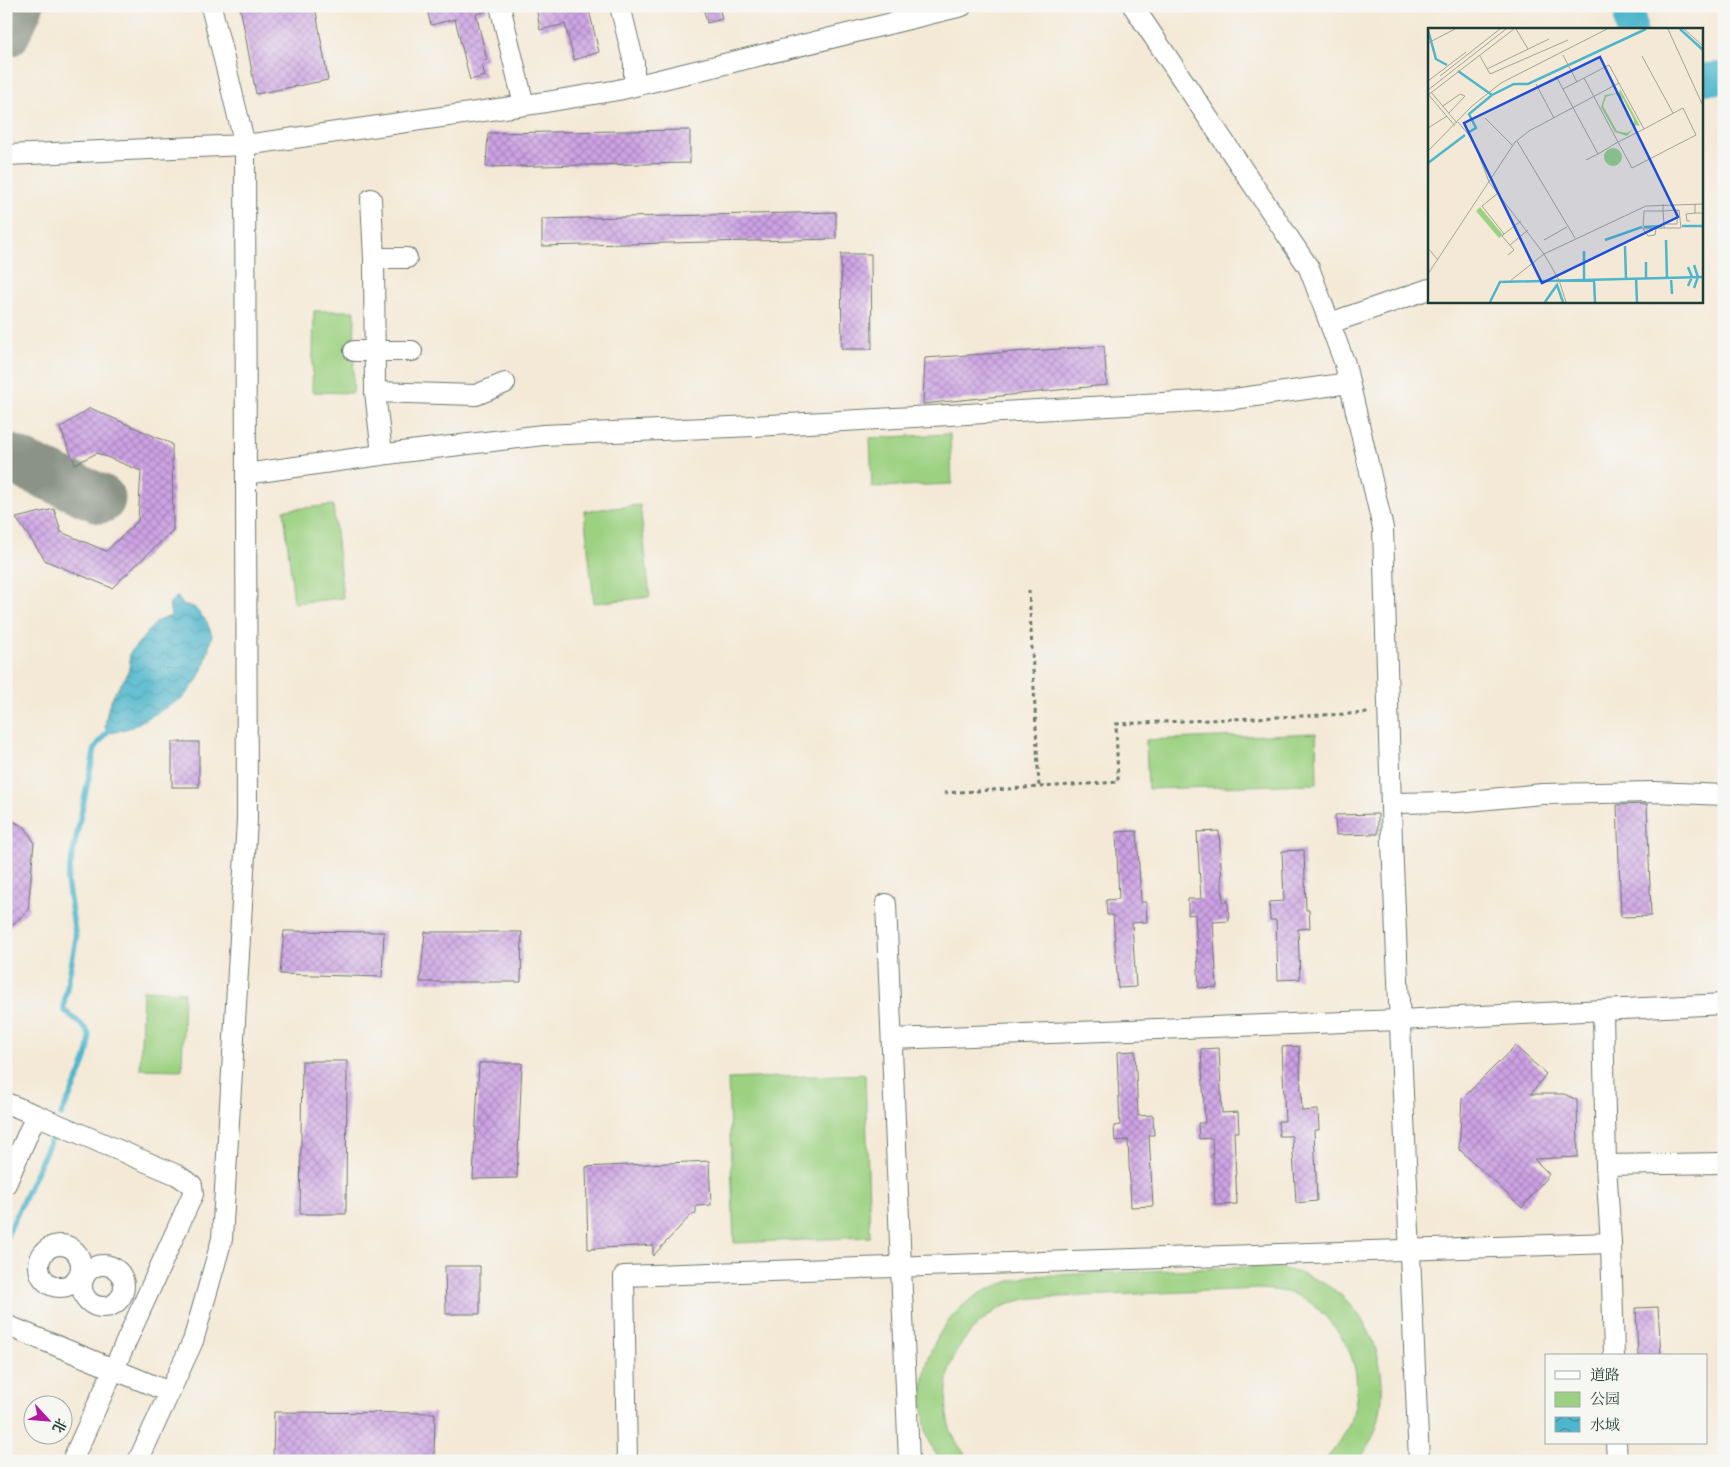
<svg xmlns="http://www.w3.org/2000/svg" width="1730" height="1467" viewBox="0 0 1730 1467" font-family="'IM FELL English','Noto Serif SC',serif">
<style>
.park{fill:#9cd181;stroke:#5e875a}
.water{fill:url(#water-waves);stroke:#367a80}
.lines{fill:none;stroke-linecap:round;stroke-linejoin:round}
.stream{stroke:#4eb6cc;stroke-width:5.5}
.river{stroke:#4eb6cc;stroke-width:32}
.taxiway{stroke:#8a9385;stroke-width:49}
.building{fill:url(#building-cross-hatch)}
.minor-casing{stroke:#6a796d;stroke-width:22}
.path{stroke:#6a796d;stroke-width:3;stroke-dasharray:4 4;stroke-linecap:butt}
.minor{stroke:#fff;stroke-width:20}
.inset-river{fill:none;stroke:#4eb6cc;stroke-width:2.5}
.inset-road{fill:none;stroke:#9fa495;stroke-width:1}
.view{fill:#1d4ed8;fill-opacity:0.15;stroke:#1d4ed8;stroke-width:2.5}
.inset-edge{fill:none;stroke:#1f3d34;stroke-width:2.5}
</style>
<defs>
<pattern id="water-waves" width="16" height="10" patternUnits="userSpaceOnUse" patternTransform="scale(1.25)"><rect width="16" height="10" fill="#4eb6cc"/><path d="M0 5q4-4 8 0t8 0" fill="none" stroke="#4095a6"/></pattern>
<pattern id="building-cross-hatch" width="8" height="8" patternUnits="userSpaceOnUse" patternTransform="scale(1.25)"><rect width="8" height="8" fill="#cda2e4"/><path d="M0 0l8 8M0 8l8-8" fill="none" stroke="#a685ba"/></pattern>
</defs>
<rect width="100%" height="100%" fill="#f6f6f2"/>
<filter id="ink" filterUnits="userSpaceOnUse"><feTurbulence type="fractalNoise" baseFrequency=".02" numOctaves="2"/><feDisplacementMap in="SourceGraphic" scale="10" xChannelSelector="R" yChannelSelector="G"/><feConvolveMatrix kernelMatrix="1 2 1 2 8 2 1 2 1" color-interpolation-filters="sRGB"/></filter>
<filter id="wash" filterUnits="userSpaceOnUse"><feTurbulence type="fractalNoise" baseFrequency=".0096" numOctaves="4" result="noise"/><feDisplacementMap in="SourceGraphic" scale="20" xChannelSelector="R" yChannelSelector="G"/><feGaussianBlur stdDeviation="1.12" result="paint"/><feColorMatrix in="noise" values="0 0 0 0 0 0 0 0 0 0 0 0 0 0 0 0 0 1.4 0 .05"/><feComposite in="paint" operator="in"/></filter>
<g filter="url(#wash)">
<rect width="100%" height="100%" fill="#f4e9d6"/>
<g class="park">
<polygon points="314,311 355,311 353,393 312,392"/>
<polygon points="950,434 952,484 872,487 870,438"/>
<polygon points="333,505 343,598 294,603 284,510"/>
<polygon points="640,505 650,597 594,603 584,511"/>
<polygon points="1316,733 1317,784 1148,789 1146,740"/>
<polygon points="143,990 184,992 182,1070 140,1069"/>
<polygon points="865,1074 870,1237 734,1243 728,1079"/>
<path d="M1269 1266C1289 1269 1312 1276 1330 1287 1385 1323 1400 1410 1358 1461H1324C1361 1423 1369 1372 1336 1329 1328 1319 1318 1307 1306 1300 1291 1291 1275 1290 1258 1289L1033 1298C1026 1299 1020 1300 1014 1302 990 1310 962 1336 953 1359 949 1368 948 1380 947 1389 946 1402 946 1416 950 1428 954 1440 962 1451 970 1461H940C937 1455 933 1450 931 1444 925 1433 924 1419 923 1407 920 1364 937 1323 973 1298 990 1286 1010 1281 1030 1276Z"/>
</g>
<path class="water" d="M177 596 183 605 194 607 207 622 212 635 205 663 196 682 183 698 132 727 112 733 105 728C106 719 107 709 111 700 119 682 133 676 129 654L157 621 171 616 169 604Z"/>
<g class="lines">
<g class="stream">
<path d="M61 1115C68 1099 98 1045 87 1031 81 1023 71 1016 64 1010V1003L76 939 67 881 95 748 109 730"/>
<polyline points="6,1238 54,1133"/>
</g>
<g class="river">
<polyline points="1629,6 1631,29"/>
<polyline points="1701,79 1724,78"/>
</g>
<g class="taxiway">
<polyline points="6,33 19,6"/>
<polyline points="6,457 101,499"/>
</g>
</g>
<g id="blocks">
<g class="building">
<polygon points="240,6 315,6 328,80 256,94"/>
<polygon points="426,6 486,6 487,11 476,14 487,60 481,61 485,76 470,80 455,19 431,25"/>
<polygon points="536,6 588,6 599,52 574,60 565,24 540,30"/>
<polygon points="703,6 719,6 722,19 707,23"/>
<polygon points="690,130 690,163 486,167 488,133"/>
<polygon points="836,212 836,239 542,246 542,219"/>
<polygon points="841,254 871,254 872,349 842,349"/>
<polygon points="1104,346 1107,385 923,404 925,358"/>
<polygon points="90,408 172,444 173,530 112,588 46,561 16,518 54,509 61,532 106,551 138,521 141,471 97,453 75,464 60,428"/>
<rect x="172" y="742" width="27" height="45"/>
<polygon points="1647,804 1651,916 1621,917 1617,805"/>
<polygon points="1378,814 1378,834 1336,835 1335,815"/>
<polygon points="6,818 25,827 34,842 28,911 6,930"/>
<polygon points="1137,831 1141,902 1146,902 1147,922 1132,923 1136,987 1118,988 1113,915 1107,915 1106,900 1119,899 1116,832"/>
<polygon points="1219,831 1223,902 1228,901 1229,921 1213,922 1217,987 1199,988 1195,914 1188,915 1188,899 1201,899 1197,832"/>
<polygon points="1304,850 1306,910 1309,910 1310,928 1298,929 1300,979 1278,980 1276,920 1270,920 1269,902 1284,901 1282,851"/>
<polygon points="284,931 384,932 382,977 280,974"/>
<polygon points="425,932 522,932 521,982 420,982"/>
<polygon points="1299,1046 1302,1111 1318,1110 1319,1130 1314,1130 1317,1201 1296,1203 1292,1136 1279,1136 1278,1121 1285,1121 1282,1047"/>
<polygon points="1515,1046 1546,1074 1531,1094 1564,1094 1577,1100 1578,1157 1534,1159 1549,1174 1522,1208 1459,1149 1462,1099"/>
<polygon points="1219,1048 1222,1113 1238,1112 1239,1132 1234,1132 1237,1204 1215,1205 1212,1138 1199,1139 1198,1123 1205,1123 1201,1049"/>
<polygon points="1135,1051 1138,1116 1153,1115 1154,1135 1149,1135 1153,1206 1131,1207 1128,1140 1115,1141 1114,1126 1120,1125 1117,1052"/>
<polygon points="302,1061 347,1061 346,1214 300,1214"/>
<polygon points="479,1063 522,1063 517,1178 473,1179"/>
<polygon points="709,1161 711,1205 696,1206 696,1214 691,1215 653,1256 653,1245 588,1249 586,1167"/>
<polygon points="445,1266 480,1266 480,1314 446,1314"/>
<polygon points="1658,1307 1661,1356 1638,1356 1636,1308"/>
<polygon points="274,1412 435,1413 434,1461 273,1461"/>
</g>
</g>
</g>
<g filter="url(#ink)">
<use href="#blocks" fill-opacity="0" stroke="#6a796d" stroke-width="1"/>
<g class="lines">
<defs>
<g id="minor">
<polyline points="500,6 524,105"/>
<polyline points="620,6 634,63 634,86"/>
<polyline points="1133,6 1309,268 1345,364 1383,528 1392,842 1419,1461"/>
<polyline points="6,155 245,145 546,102 618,90 962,6"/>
<polyline points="371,199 374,258 375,392 382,454"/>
<polyline points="374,258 407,258"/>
<polyline points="1330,323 1429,289"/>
<polyline points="354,351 412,351"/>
<polyline points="375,392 476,395 505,383"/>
<polyline points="246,474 402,452 543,435 754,426 1234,399 1349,383"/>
<polyline points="1391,803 1458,802 1542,794 1655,792 1724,795"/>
<polyline points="886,904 909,1461"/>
<polyline points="1603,1011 1606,1165 1611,1243 1614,1356"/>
<polyline points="892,1039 1399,1020 1724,1004"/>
<polyline points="6,1103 36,1115"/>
<polyline points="1606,1165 1724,1163"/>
<polyline points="6,1184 36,1115 177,1175 192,1185 193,1194 72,1461"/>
<circle cx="60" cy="1266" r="21"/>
<circle cx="103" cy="1286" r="21"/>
<polyline points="6,1325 169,1392"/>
<polyline points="1616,1443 1617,1461"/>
<polyline points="138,1461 193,1341 222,1239 247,820 245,145 211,6"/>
<polyline points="627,1461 624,1276 1611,1243"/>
</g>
</defs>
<use href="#minor" class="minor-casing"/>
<g class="path">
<polyline points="1029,590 1039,787"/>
<polyline points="944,793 1118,782 1116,724 1370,713"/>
</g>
<use href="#minor" class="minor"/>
</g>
</g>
<g transform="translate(1428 28)">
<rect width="275" height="275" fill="#f4e9d6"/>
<path d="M192 61 212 98 208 97 199 108 187 104 173 79 177 67 191 65ZM187 66 195 71 206 92 205 101 199 105 189 103 175 78 178 69ZM176 129a9 9 0 1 1 18 0a9 9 0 1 1-18 0ZM52 179 75 207 71 210 48 183Z" fill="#9cd181" fill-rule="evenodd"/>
<path class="inset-river" d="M252 1 275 22M0 2 8 31 19 37M30 43 64 67M41 104 48 100 41 86 64 67 86 56H100L218 1M0 135 37 107M254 198H275M216 199 234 198M177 212 214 199M238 212 239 250M197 218 198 251M156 223V252M218 234V250M266 237 270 249 266 260M260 239 264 249 260 258M208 250 209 274M243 250 244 266M166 252 167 274M62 274 72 254 275 249M117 274 129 257 135 274"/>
<path class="inset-road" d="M88 1 100 21M240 1 275 78M256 1 275 18M0 15 27 1M135 27 149 54M52 28 62 46 140 12M214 28 245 85M59 41 121 11M12 48 72 1M128 48 170 126M156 50 190 114 204 140 268 107 255 80 216 101 190 114 170 126 158 132M0 53 38 24M108 56 126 90M135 61 181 37 216 101M0 62 78 1M3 64 29 95M0 66 27 98M0 67 86 1M15 78 32 66 37 68 21 85M57 90 84 117M30 94 45 112 61 154 116 226 131 252 138 274M0 100 19 88M89 113 147 210M0 123 44 78 73 55 179 1M70 165 54 178 76 206 93 193M235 176V183L236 196V200L215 201 216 183H235L251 182 253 200H236M267 176V185H275M262 193H259L258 186 267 185M237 196H249V182M215 201 220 208 227 207 228 201M76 206 74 208 86 222 80 227M116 212 139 199M82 217 100 202M0 220 10 232M0 246 87 114 101 103 191 55M82 253 116 226 218 178 275 176"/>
<path class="view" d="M172 29 250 189 114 255 36 95Z"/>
<rect width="275" height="275" class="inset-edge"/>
</g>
<rect width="1730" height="1467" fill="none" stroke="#f6f6f2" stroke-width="25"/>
<rect x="1545" y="1354" width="162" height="90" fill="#f6f6f2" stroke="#a0aca6"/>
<rect x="1555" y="1371" width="25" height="8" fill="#ffffff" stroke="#a0aca6"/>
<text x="1590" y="1380" font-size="15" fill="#1f3d34">道路</text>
<rect x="1555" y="1392" width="25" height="15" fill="#9cd181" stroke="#a0aca6"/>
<text x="1590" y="1404" font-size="15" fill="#1f3d34">公园</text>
<rect x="1555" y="1417" width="25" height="15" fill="url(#water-waves)" stroke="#a0aca6"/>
<text x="1590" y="1430" font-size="15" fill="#1f3d34">水域</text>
<g transform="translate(48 1420) rotate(116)"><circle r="24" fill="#f6f6f2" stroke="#a0aca6"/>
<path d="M0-4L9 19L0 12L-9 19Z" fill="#b5179e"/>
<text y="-8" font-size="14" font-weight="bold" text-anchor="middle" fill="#1f3d34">北</text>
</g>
</svg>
